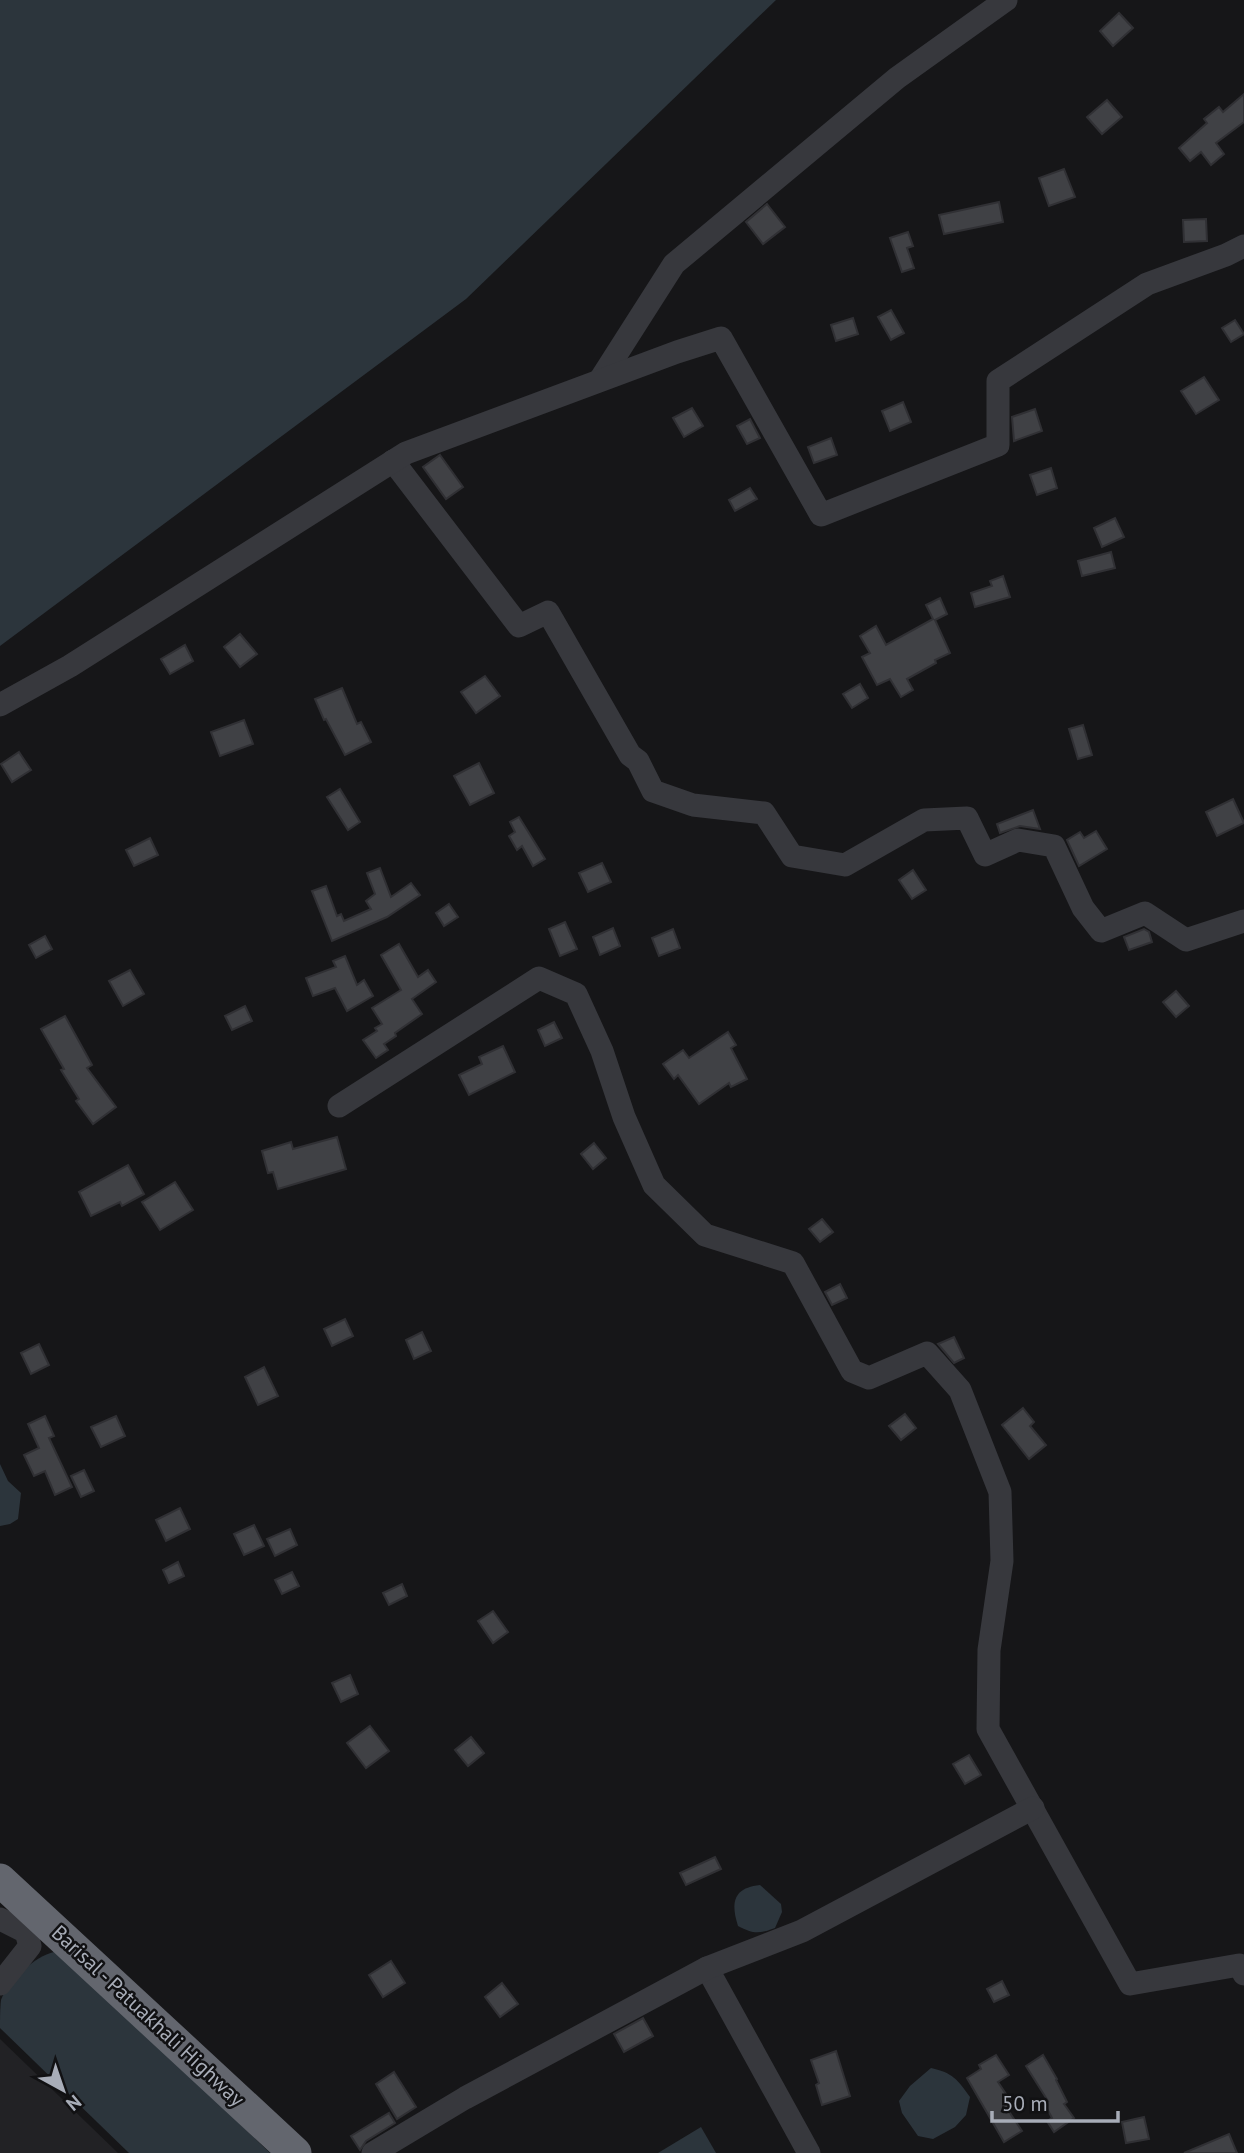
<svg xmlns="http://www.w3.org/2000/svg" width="1244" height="2153" viewBox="0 0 1244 2153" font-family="'PT Sans',sans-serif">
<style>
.built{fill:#222225}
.water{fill:#2c353c}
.building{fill:#404145;stroke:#303034;stroke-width:2}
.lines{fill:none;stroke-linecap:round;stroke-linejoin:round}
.minor{stroke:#37383d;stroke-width:23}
.highway{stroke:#63666e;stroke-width:33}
.labels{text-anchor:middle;stroke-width:5;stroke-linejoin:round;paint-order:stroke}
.street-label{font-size:21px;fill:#a8adb8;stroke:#111113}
</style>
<rect width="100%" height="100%" fill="#161618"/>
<polygon class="built" points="0,2039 118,2153 0,2153"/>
<g class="water">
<polygon points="0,0 776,0 466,299 0,646"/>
<polygon points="0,1464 8,1481 21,1493 18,1519 10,1524 0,1526"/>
<path d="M760 1885 781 1904 782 1912 775 1928C759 1934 753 1934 738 1926 731 1904 732 1888 760 1885Z"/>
<path d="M54 1952 113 2001 270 2153H129L0 2028C0 2020 0 2008 1 2000 8 1981 35 1956 54 1952Z"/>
<path d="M931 2068C953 2073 957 2079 970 2097L966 2115 955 2127 933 2139 918 2136 902 2113 899 2101 910 2086Z"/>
<polygon points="701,2127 716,2153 658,2153"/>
</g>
<g class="building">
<polygon points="1119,13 1133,28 1113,46 1100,31"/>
<polygon points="1244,94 1244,122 1216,143 1224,154 1211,165 1201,152 1190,161 1179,148 1207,123 1204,119 1219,107 1223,112"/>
<polygon points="1107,100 1122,117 1102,134 1087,117"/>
<polygon points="1064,169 1075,197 1049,206 1039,178"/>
<polygon points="999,202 1003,222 944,234 939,215"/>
<polygon points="767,204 785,227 763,244 746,222"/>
<polygon points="1206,219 1207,241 1184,242 1183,220"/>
<polygon points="908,232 913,246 907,248 914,268 902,272 890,238"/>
<polygon points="891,310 904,333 891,340 878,317"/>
<polygon points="853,318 858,334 836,341 831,325"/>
<polygon points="1235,320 1244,334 1231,342 1222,328"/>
<polygon points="1204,377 1219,400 1196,414 1181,391"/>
<polygon points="903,402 911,422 890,431 882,411"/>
<polygon points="692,408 703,426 684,437 673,418"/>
<polygon points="1035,409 1042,431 1014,441 1012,417"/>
<polygon points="750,419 760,438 747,444 737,426"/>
<polygon points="831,438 837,455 814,463 808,447"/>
<polygon points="440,455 463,487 446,499 423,467"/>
<polygon points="1051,468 1057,488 1037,495 1030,475"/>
<polygon points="750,488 757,499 735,511 729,500"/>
<polygon points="1115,518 1124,537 1102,547 1094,528"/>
<polygon points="1111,552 1115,568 1082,576 1078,561"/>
<polygon points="1003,576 1010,597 975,607 971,593 992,586 990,581"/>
<polygon points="940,598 947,614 935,620 950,653 935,660 936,663 907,679 913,690 901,697 890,679 877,685 862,657 870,653 860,636 876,626 886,645 933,619 926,605"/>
<polygon points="240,634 257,654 240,667 224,647"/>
<polygon points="185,645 193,661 170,674 161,659"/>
<polygon points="485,676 500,696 476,713 461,692"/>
<polygon points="860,684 868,698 852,708 843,694"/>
<polygon points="342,688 357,724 361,722 371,742 345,755 326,719 324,720 315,699"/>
<polygon points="244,720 253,744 220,756 211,732"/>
<polygon points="1083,725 1092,755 1078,759 1069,729"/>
<polygon points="19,752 31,770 12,782 1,764"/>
<polygon points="479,763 494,793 470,805 454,776"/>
<polygon points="340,789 360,822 348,830 327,797"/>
<polygon points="1233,799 1244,823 1217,836 1206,812"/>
<polygon points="1033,810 1040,829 1020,826 1000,833 997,824"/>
<polygon points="519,817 545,859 533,866 522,846 517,850 509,836 515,832 510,822"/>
<polygon points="1096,831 1107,849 1079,866 1067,840 1080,832 1084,838"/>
<polygon points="150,838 158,855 134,866 126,850"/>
<polygon points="602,863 611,882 588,892 579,873"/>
<polygon points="380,868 391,897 411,883 420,895 387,917 332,941 312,891 326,886 337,916 341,914 344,921 371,909 366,901 375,894 367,873"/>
<polygon points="913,870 926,890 912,899 899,880"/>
<polygon points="449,904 458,917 444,926 436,913"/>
<polygon points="565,922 577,949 560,956 549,929"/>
<polygon points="613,928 620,946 600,955 593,937"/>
<polygon points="673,929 680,948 659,956 652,938"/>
<polygon points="1144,929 1149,932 1152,942 1129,950 1124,937"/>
<polygon points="45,936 52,949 36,958 29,945"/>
<polygon points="399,944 418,977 428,970 436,982 412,999 422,1014 395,1033 396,1036 384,1044 388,1050 376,1058 363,1040 377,1031 375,1028 382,1024 372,1008 401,990 381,955"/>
<polygon points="345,956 357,985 364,980 373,996 347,1011 335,988 313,996 306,978 336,967 333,961"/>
<polygon points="130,970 144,994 123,1006 109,981"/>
<polygon points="1176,991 1189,1006 1176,1017 1163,1002"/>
<polygon points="245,1006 252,1021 232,1030 225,1016"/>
<polygon points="65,1016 92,1065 87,1068 116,1107 93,1124 76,1101 79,1099 61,1070 64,1069 41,1029"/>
<polygon points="554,1022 562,1038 545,1046 538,1030"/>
<polygon points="728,1032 736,1045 731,1048 747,1079 731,1087 729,1083 699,1104 678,1075 674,1079 663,1064 683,1050 689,1058"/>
<polygon points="503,1046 515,1072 469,1095 459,1075 482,1064 479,1057"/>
<polygon points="337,1137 346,1169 278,1189 273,1172 268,1173 262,1151 291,1142 293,1149"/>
<polygon points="594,1143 606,1158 593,1169 581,1154"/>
<polygon points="128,1165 144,1194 122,1206 120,1202 91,1216 79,1192"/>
<polygon points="175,1182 193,1210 160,1230 142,1202"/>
<polygon points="822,1219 833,1232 820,1242 809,1229"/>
<polygon points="840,1284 847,1298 832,1305 825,1292"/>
<polygon points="345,1319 353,1336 332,1346 324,1329"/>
<polygon points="422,1332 431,1351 414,1359 406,1340"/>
<polygon points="954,1337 964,1358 954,1363 938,1344"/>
<polygon points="39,1344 49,1365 31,1374 21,1353"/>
<polygon points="264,1367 278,1396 258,1405 245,1377"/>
<polygon points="1023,1408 1034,1422 1030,1426 1046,1445 1029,1459 1002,1425"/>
<polygon points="905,1414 916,1428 901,1440 889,1426"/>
<polygon points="45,1416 54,1436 49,1438 72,1487 55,1495 45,1471 34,1476 24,1455 39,1448 28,1424"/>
<polygon points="116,1416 125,1436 101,1447 91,1427"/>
<polygon points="84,1470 94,1491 81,1497 71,1476"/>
<polygon points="180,1508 190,1529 166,1541 156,1520"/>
<polygon points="254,1525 264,1546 244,1555 234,1534"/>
<polygon points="290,1529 297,1545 275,1556 267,1539"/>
<polygon points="178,1562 184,1576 169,1583 163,1570"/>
<polygon points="292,1572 299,1586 282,1594 275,1580"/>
<polygon points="402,1584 407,1596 389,1605 383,1593"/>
<polygon points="493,1611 508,1632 493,1643 478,1621"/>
<polygon points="350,1675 358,1694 341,1702 332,1683"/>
<polygon points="370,1726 389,1751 366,1768 347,1743"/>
<polygon points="471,1737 484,1753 468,1766 455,1750"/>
<polygon points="969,1755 981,1775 965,1784 953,1764"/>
<polygon points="715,1857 721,1869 686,1885 680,1873"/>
<polygon points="391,1961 405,1983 383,1997 369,1975"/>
<polygon points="1002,1981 1009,1995 994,2002 987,1989"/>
<polygon points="502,1983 518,2004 500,2017 485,1997"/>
<polygon points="643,2018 653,2036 624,2052 614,2034"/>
<polygon points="836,2051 850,2096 822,2105 816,2085 819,2083 811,2060"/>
<polygon points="996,2055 1009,2075 998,2082 1014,2106 1008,2110 1022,2131 1004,2142 967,2078 981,2069 979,2065"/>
<polygon points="1043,2055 1057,2079 1056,2080 1067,2102 1064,2104 1074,2118 1054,2132 1047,2121 1052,2118 1044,2103 1048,2101 1026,2066"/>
<polygon points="394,2072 416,2107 397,2119 376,2084"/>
<polygon points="389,2113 395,2123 366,2141 360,2150 351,2136"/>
<polygon points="1144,2117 1149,2139 1126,2143 1122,2122"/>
<polygon points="1229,2134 1237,2153 1184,2153"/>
</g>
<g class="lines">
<g class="minor">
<polyline points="600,380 674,264 897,78 1006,0"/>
<polyline points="393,461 519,626 548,612 630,755 638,761 653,791 693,805 764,813 792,856 845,865 924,820 967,818 985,855 1018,840 1054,846 1083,908 1101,931 1145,913 1186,940 1244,921"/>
<polyline points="0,705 70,666 406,453 677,352 721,338 821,515 998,445 998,381 1147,284 1226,255 1244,246"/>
<polyline points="339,1106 539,978 576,994 602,1051 624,1117 654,1185 705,1235 793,1263 852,1371 869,1378 927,1353 960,1390 1000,1492 1002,1561 989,1650 988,1729 1130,1984 1239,1965 1244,1974"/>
<polyline points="0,1919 26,1932 30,1946 0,1984"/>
<polyline points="707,1968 809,2153"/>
<polyline points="373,2153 465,2098 707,1968 802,1931 1033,1808"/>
</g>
<polyline class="highway" points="0,1880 295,2153"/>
</g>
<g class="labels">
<g class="street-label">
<text transform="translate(148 2016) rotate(43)" y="7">Barisal - Patuakhali Highway</text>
</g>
</g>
<g transform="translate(63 2090) rotate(140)" stroke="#111113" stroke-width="5" paint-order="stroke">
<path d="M0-5L12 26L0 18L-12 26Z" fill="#a8adb8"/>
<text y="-10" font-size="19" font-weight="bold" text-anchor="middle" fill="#a8adb8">N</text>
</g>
<path d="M992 2111v10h126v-10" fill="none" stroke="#a8adb8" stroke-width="3.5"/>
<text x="1002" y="2111" font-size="21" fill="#a8adb8" stroke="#111113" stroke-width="5" paint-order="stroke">50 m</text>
</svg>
